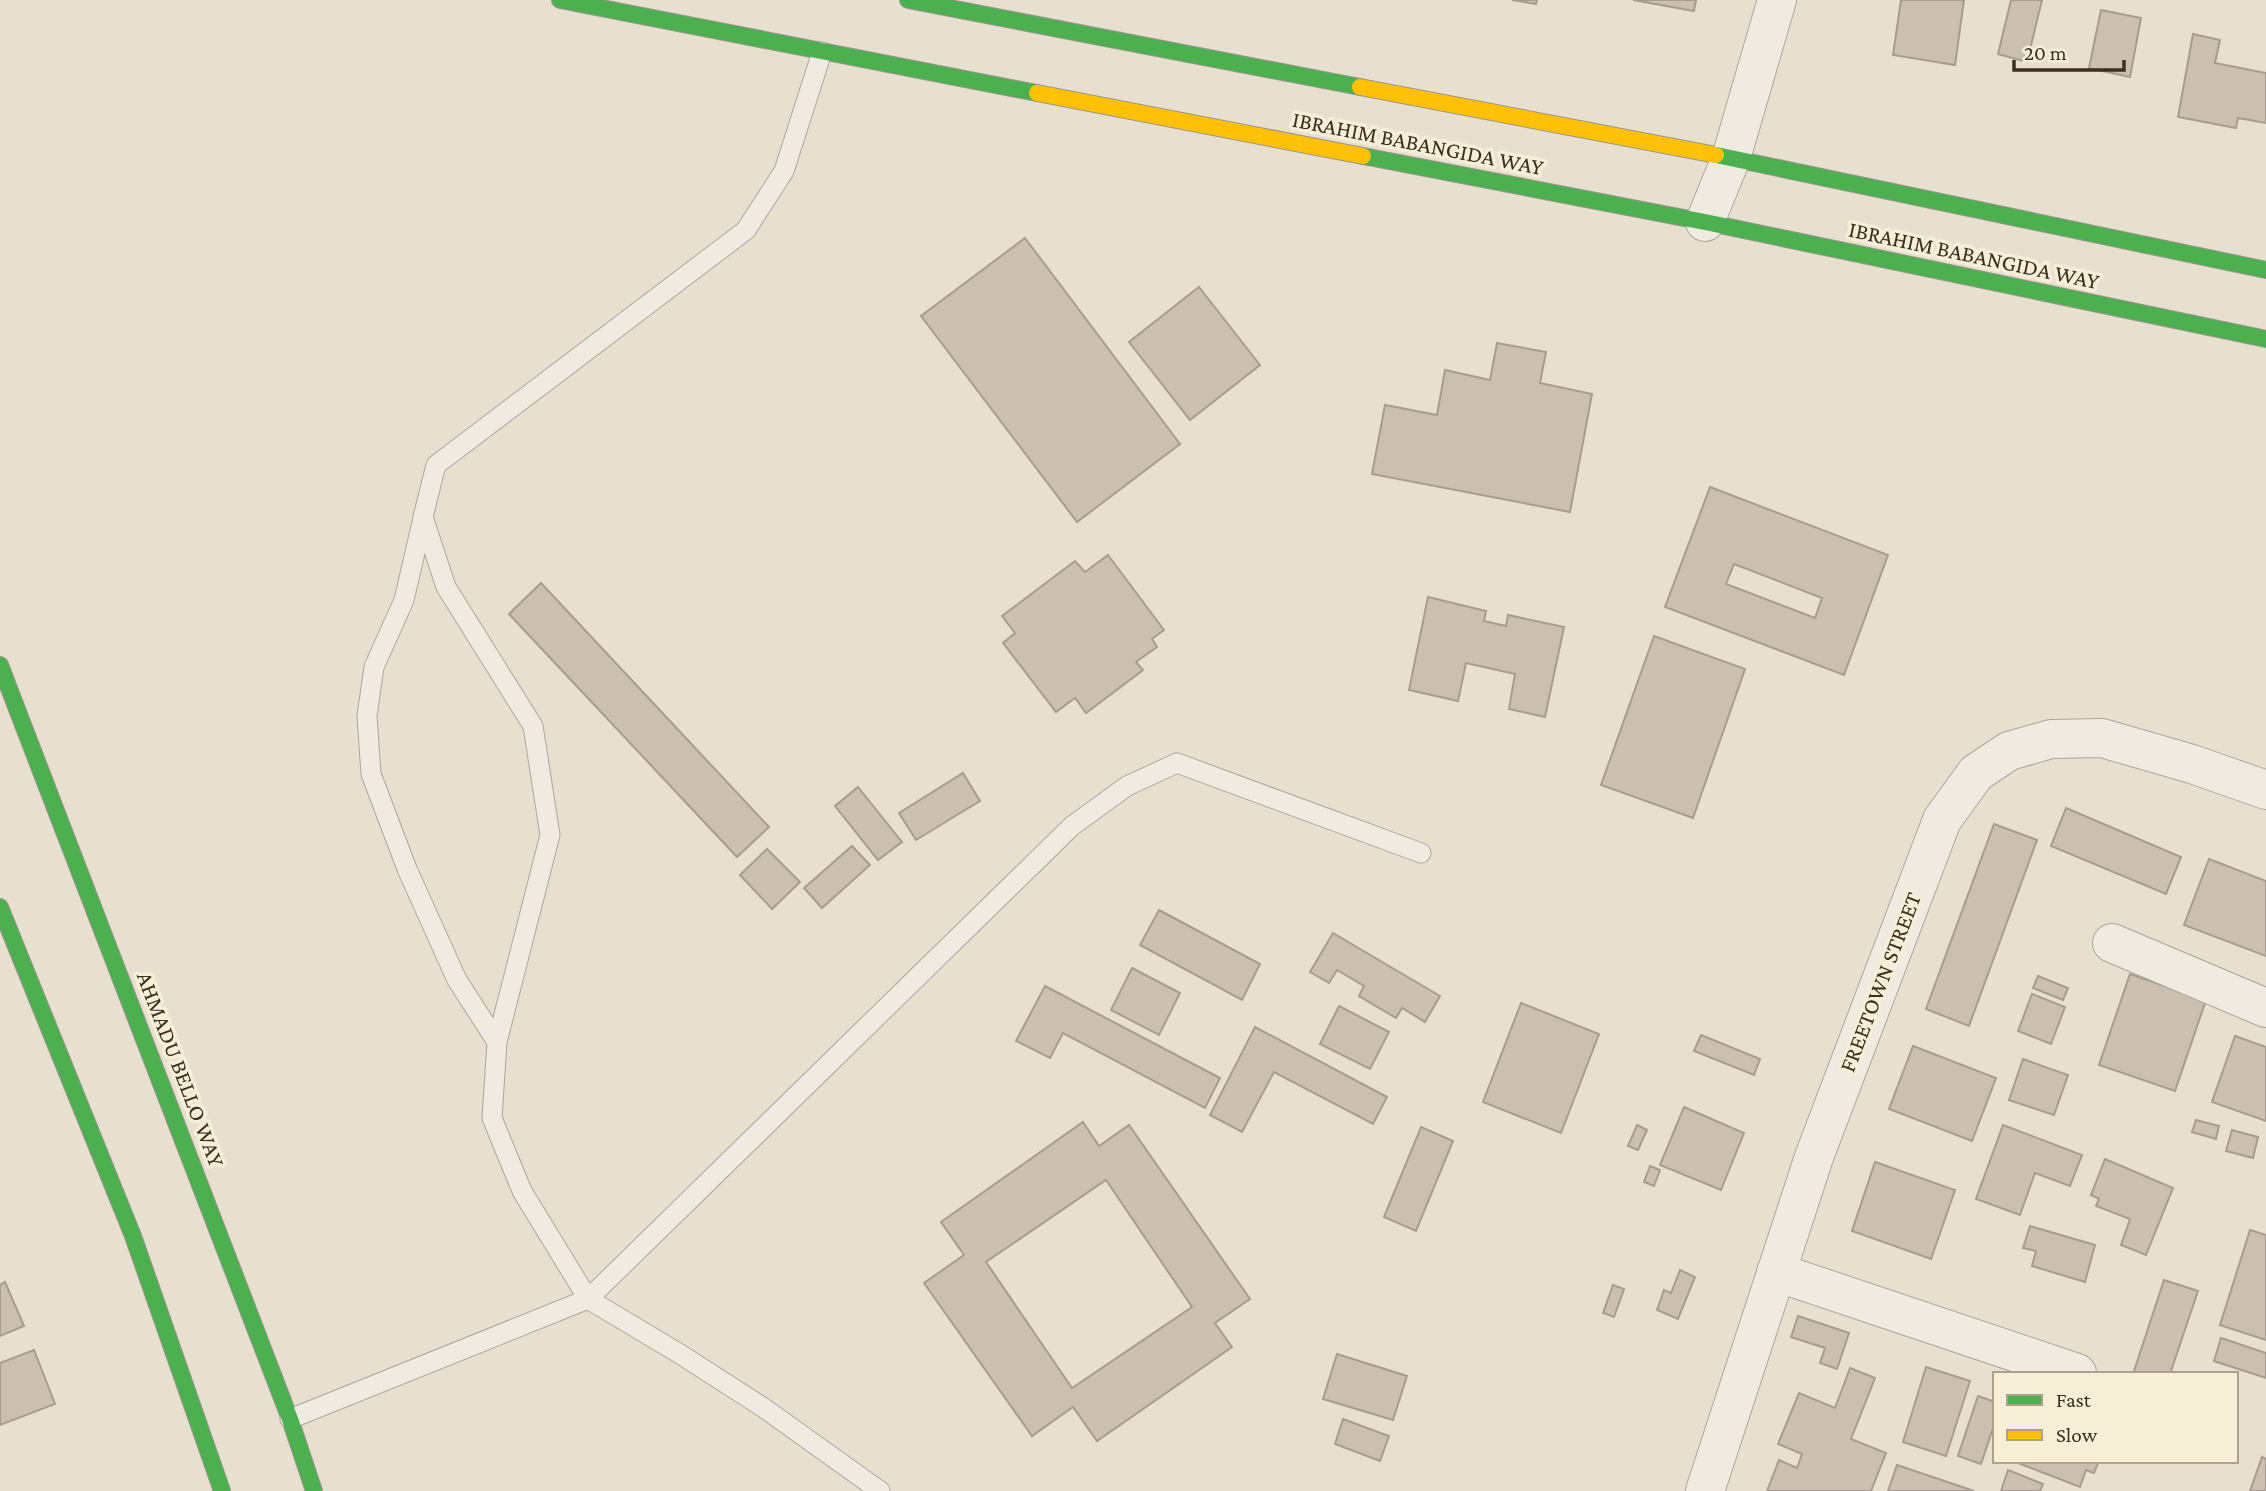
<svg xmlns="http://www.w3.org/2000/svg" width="2266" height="1491" viewBox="0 0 2266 1491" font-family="'Crimson Pro',serif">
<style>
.building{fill:#cbbfb2;stroke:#a89c90;stroke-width:2;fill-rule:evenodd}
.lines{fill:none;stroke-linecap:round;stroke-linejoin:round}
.lane-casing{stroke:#ada599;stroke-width:21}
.street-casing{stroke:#ada599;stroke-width:40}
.fast-casing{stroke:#9c958a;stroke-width:18}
.slow-casing{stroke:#9c958a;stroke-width:18}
.lane{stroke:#efebe3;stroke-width:19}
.street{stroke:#efebe3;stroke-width:38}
.fast{stroke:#4caf50;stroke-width:16}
.slow{stroke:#ffc107;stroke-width:16}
.labels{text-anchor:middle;stroke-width:7;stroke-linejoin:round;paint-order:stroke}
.street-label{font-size:23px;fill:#3d2e20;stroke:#f7eed8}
</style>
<rect width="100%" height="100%" fill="#e7e0d1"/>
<g class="building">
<polygon points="1512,0 1537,0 1536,4"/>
<polygon points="1633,0 1696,0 1694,11"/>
<polygon points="1901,0 1964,0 1955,65 1893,55"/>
<polygon points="2011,0 2042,0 2027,62 1998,54"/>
<polygon points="2101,10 2141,18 2130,77 2089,68"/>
<polygon points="2193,34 2220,40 2215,63 2266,73 2266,123 2238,118 2236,128 2178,117"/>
<polygon points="1025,238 1180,444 1077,522 921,316"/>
<polygon points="1199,287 1260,365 1190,420 1129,342"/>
<polygon points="1497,343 1546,352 1540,383 1592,394 1570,512 1372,474 1385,405 1437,415 1445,370 1490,380"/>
<path d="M1710 487 1888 555 1844 675 1665 607ZM1734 564 1822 598 1815 618 1726 584Z"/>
<polygon points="1108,555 1164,630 1152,639 1157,647 1136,662 1143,670 1086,713 1075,698 1056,712 1003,643 1015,633 1002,616 1075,561 1085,572"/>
<polygon points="541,583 769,827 737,857 509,614"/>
<polygon points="1428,597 1486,611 1484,621 1506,626 1508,615 1564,627 1545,717 1509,709 1515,674 1466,663 1458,701 1409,690"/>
<polygon points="1654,636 1745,669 1693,818 1601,785"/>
<polygon points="963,773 980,801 916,840 899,813"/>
<polygon points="858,787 902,842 878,860 835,806"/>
<polygon points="2066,808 2181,857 2166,894 2051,846"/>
<polygon points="1994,824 2037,840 1969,1026 1926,1009"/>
<polygon points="852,846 870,865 822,908 804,888"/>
<polygon points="767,849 800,882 772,909 740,875"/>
<polygon points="2209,859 2266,881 2266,956 2184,925"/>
<polygon points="1159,910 1260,964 1242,1000 1140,945"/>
<polygon points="1333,933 1440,996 1425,1022 1402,1008 1396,1018 1359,996 1364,986 1337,970 1329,983 1310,972"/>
<polygon points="1132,968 1180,993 1159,1035 1111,1010"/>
<polygon points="2130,974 2206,1000 2175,1091 2099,1065"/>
<polygon points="2038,976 2068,988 2063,1000 2033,988"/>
<polygon points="1045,986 1220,1078 1205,1108 1063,1033 1050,1058 1016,1041"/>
<polygon points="2032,994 2065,1007 2051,1044 2018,1031"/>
<polygon points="1521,1003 1599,1034 1561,1133 1483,1102"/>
<polygon points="1339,1006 1389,1032 1370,1069 1320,1044"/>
<polygon points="1255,1027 1387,1097 1373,1124 1274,1072 1242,1132 1210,1115"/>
<polygon points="1701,1035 1760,1059 1754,1075 1694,1051"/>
<polygon points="2235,1036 2266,1047 2266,1121 2212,1102"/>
<polygon points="1913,1046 1996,1078 1972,1141 1889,1109"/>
<polygon points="2023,1059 2068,1075 2054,1115 2009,1100"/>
<polygon points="1684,1107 1744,1133 1721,1190 1660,1165"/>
<polygon points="2196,1120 2219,1126 2216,1139 2192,1132"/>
<path d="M1083 1122 1099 1146 1129 1125 1250 1299 1215 1323 1232 1347 1097 1441 1073 1407 1032 1436 924 1283 964 1255 941 1222ZM1106 1180 1192 1307 1072 1388 986 1262Z"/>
<polygon points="1637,1125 1647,1130 1638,1150 1628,1146"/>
<polygon points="2003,1125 2082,1155 2070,1186 2035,1173 2020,1215 1976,1199"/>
<polygon points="1421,1127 1453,1141 1416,1231 1384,1217"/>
<polygon points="2232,1130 2258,1137 2253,1158 2226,1151"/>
<polygon points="2105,1159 2173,1188 2146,1255 2121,1245 2130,1219 2096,1206 2099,1199 2091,1195"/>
<polygon points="1875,1162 1955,1190 1931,1259 1852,1231"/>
<polygon points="1650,1166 1660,1170 1654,1186 1644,1182"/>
<polygon points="2030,1226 2095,1245 2085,1282 2032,1266 2036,1251 2023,1248"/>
<polygon points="2250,1230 2266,1235 2266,1340 2220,1325"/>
<polygon points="1680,1270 1695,1277 1678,1319 1657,1310 1664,1290 1671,1293"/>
<polygon points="2164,1280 2198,1291 2170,1374 2133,1374"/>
<polygon points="5,1282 24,1326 0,1336 0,1285"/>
<polygon points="1613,1285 1624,1289 1614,1317 1603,1313"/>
<polygon points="1798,1316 1849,1333 1837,1369 1820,1363 1825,1348 1791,1337"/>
<polygon points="2221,1338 2266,1353 2266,1378 2214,1361"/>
<polygon points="34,1350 55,1404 0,1425 0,1363"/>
<polygon points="1337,1354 1407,1376 1393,1420 1323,1399"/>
<polygon points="1926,1367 1970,1381 1946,1456 1903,1442"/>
<polygon points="1850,1368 1875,1378 1851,1439 1886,1453 1871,1491 1767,1491 1779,1460 1797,1468 1802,1454 1778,1444 1799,1393 1835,1408"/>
<polygon points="1978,1396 1995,1402 1995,1422 1981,1464 1958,1456"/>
<polygon points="1343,1419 1389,1436 1380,1461 1335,1444"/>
<polygon points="2262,1457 2266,1459 2266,1491 2250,1491"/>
<polygon points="2013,1461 2099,1461 2094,1473 2086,1470 2080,1487"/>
<polygon points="1897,1465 1974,1491 1888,1491"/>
<polygon points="2008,1470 2043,1484 2040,1491 2001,1491"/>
</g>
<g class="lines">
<defs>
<g id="lane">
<polyline points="423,518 404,600 374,667 367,716 371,774 407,869 457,980 497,1042"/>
<polyline points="290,1419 588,1299 522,1191 492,1118 497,1042 550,835 533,726 446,587 423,517 436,465 746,230 784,171 822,52"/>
<polyline points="880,1491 764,1408 680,1354 588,1299 1072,826 1127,786 1177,763 1421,853"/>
</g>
<g id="street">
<polyline points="1705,222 1731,158 1777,0"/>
<polyline points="2112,943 2266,1008"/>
<polyline points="1776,1272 2077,1373"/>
<polyline points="1705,1491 1814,1157 1942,820 1976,773 2009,751 2051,739 2102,738 2192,764 2266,790"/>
</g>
<g id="fast">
<polyline points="560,0 1037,93"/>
<polyline points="908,0 1360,87"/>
<polyline points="1716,155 2266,270"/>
<polyline points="1363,156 1705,222 2266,339"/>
<polyline points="0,665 290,1419 314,1491"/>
<polyline points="0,907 133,1236 222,1491"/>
</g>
<g id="slow">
<polyline points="1360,87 1716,155"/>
<polyline points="1037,93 1363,156"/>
</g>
</defs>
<use href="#lane" class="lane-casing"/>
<use href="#street" class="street-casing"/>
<use href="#fast" class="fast-casing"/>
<use href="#slow" class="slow-casing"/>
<use href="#lane" class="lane"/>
<use href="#street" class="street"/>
<use href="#fast" class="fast"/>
<use href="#slow" class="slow"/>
</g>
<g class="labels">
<g class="street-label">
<text transform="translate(1418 143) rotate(11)" y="8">IBRAHIM BABANGIDA WAY</text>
<text transform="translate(1974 255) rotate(12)" y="8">IBRAHIM BABANGIDA WAY</text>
<text transform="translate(1880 982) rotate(-69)" y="8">FREETOWN STREET</text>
<text transform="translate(181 1069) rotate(69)" y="8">AHMADU BELLO WAY</text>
</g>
</g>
<rect x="1993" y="1372" width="245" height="91" fill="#f7eed8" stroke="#ada18e" stroke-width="2"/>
<rect x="2007" y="1395" width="35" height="10" fill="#4caf50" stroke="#ada18e" stroke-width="2"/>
<text x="2056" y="1407" font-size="21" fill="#3d2e20">Fast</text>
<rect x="2007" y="1430" width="35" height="10" fill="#ffc107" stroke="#ada18e" stroke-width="2"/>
<text x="2056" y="1442" font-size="21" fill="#3d2e20">Slow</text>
<path d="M2014 60v10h110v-10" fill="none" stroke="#3d2e20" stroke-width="3.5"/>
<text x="2024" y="60" font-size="21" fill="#3d2e20" stroke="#f7eed8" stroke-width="5" paint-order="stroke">20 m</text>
</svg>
